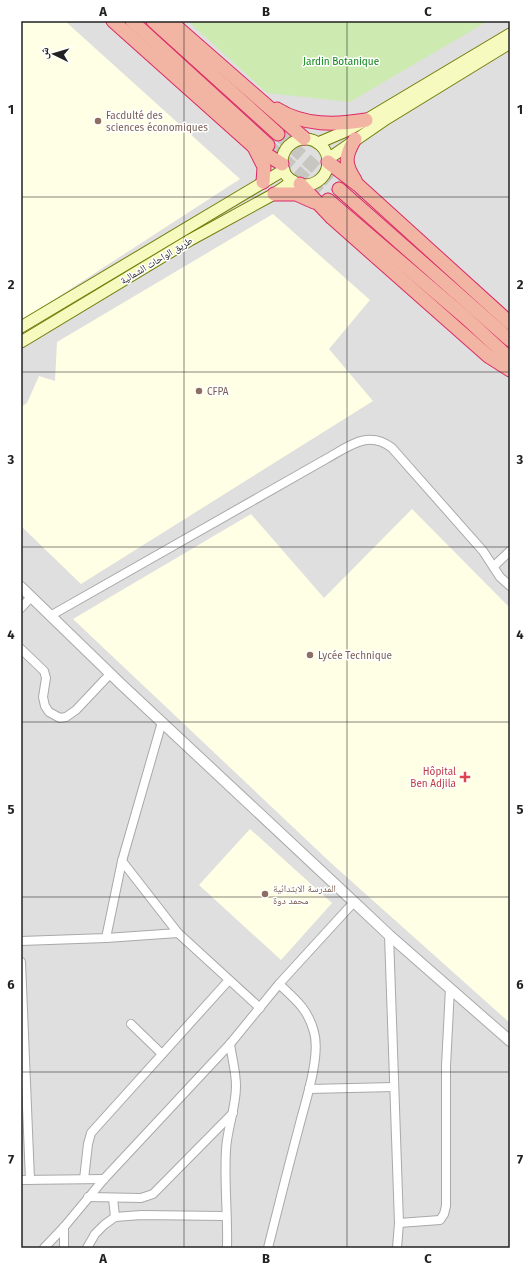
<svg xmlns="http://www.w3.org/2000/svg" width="531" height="1269" viewBox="0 0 531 1269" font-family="'Fira Sans','Noto Naskh Arabic',sans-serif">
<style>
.residential{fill:#e0dfdf}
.education{fill:#ffffe5}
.grass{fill:#cdebb0}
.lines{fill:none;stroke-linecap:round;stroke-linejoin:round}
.trunk-tunnel{stroke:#c8c6c1;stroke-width:13;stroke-dasharray:13 6;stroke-linecap:butt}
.minor-casing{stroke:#a9a9a9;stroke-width:10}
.tertiary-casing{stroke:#a9a9a9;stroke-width:12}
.secondary-casing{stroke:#707d05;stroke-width:13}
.trunk-casing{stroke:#dc2a67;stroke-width:15}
.minor{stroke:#fff;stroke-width:8}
.tertiary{stroke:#fff;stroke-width:10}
.secondary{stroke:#f7fabf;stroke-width:11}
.trunk{stroke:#f2b4a3;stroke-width:13}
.grid{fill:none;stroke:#222;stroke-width:1;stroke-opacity:0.55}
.education-dot{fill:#8d6e63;stroke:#fff;stroke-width:1.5}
.health-dot{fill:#e0444e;stroke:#fff;stroke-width:1.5}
.labels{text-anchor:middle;stroke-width:3;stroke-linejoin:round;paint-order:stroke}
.park-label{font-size:10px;fill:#0c8416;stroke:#fff}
.education-label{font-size:10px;fill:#785e54;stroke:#fff;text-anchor:start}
.street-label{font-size:10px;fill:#222;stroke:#fff}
.health-label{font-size:10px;fill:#be3a42;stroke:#fff;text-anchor:end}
.neatline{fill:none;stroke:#222;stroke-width:1.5}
.grid-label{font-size:13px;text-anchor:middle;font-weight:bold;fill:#222}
</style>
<rect width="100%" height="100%" fill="#f2efe9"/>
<rect class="residential" x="21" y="21" width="489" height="1227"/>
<g class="education">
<polygon points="21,21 65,21 240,179 21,321"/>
<polygon points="273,214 370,300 329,349 373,401 81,584 21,526 21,407 27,403 39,376 55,381 57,342"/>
<polygon points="412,509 510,608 510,1023 331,863 73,619 251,514 324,598"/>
<polygon points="250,829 332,903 281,960 199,885"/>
</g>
<polygon class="grass" points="188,21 488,21 350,102 267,93"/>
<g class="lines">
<g class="trunk-tunnel">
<polyline points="278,134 339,189"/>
<polyline points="268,145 328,200"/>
</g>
<defs>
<g id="minor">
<polyline points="494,566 510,551"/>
<polyline points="21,608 31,597"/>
<path d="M50 616 326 459C348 447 368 429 392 448L483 551 500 577 510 586"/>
<polyline points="21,649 44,671 46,678 43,697 45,706 49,712 60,718 66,717 76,710 110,674"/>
<polyline points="122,861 178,933"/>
<polyline points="389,935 399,1223 397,1248"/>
<polyline points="106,938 122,861 162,722"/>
<polyline points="21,941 106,938 178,933 260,1008"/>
<polyline points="21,962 30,1180"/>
<polyline points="131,1024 162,1054"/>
<polyline points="309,1089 394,1087"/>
<polyline points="84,1179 88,1144 91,1133 229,980"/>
<polyline points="21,1180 104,1179"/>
<polyline points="88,1197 141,1198 153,1194 233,1113"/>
<polyline points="113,1198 115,1217"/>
<polyline points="399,1223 440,1220 444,1214 446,1206 446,1066 450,988"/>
<polyline points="44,1248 64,1227 104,1179 230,1044 279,984 354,902"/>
<polyline points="64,1248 64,1227"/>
<polyline points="87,1248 95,1234 104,1225 115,1217 141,1215 226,1216"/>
<path d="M227 1248C228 1215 224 1183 226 1150 227 1128 236 1108 236 1086 236 1072 232 1058 230 1044"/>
<path d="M268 1248C278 1208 288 1168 299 1127 305 1103 321 1056 314 1032 308 1009 296 1000 279 984"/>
</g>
<polyline id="tertiary" points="21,587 122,685 354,902 389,935 510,1041"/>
<g id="secondary">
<circle cx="305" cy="162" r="23"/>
<polyline points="318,143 346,131 366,120 510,34"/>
<polyline points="328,159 386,119 510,43"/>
<polyline points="21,327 284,170"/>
<polyline points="21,342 190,240 274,194 293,181"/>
</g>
<g id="trunk">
<polyline points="113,21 254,147 282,164"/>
<polyline points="132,21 268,145"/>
<polyline points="153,21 278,134"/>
<polyline points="170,21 304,138"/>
<path d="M277 109C304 126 336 125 366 120"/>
<polyline points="254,147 264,167 263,182"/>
<polyline points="328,162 358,185 510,323"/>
<path d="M355 180C344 163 345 156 355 139"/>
<polyline points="300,184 332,218 488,356 510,370"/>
<polyline points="339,189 510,340"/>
<polyline points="274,194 296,194 314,202"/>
<polyline points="328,200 466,318 510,359"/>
</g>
</defs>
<use href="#minor" class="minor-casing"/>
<use href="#tertiary" class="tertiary-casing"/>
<use href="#secondary" class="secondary-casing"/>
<use href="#trunk" class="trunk-casing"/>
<use href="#minor" class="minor"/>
<use href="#tertiary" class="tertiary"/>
<use href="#secondary" class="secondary"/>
<use href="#trunk" class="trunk"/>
</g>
<path class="grid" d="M184 21V1248M347 21V1248M21 197H510M21 372H510M21 547H510M21 722H510M21 897H510M21 1072H510"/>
<g class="education-dot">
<circle cx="98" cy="121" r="4"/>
<circle cx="199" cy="391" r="4"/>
<circle cx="310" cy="655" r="4"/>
<circle cx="265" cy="894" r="4"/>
</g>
<path class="health-dot" d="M463 771h4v4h4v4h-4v4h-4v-4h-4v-4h4z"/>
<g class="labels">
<g class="park-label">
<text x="341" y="65">Jardin Botanique</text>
</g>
<g class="education-label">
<text x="106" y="119">Facdulté des<tspan x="106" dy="12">sciences économiques</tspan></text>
<text x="207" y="395">CFPA</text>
<text x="318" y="659">Lycée Technique</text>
<text x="273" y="892">المدرسة الابتدائية<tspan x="273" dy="12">محمد دوة</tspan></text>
</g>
<g class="street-label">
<text transform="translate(156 260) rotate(-31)" y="4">طريق الواحات الشمالية</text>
</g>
<g class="health-label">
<text x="456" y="775">Hôpital<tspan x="456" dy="12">Ben Adjila</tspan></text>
</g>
</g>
<rect width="531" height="1269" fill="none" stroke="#ffffff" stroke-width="44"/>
<g transform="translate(54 54) rotate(275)" stroke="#ffffff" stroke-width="3" paint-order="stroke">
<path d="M0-3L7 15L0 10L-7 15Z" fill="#222222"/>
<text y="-6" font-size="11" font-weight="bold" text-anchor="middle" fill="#222222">ش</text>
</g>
<rect x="22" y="22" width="487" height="1225" class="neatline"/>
<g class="grid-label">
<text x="103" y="16">A</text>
<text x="266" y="16">B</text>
<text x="428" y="16">C</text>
<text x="11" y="114">1</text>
<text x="520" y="114">1</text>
<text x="11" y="289">2</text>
<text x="520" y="289">2</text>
<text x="11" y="464">3</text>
<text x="520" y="464">3</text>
<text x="11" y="639">4</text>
<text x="520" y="639">4</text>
<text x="11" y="814">5</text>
<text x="520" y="814">5</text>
<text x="11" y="989">6</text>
<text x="520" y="989">6</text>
<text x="11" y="1164">7</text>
<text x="520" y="1164">7</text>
<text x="103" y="1263">A</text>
<text x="266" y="1263">B</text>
<text x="428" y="1263">C</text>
</g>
</svg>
